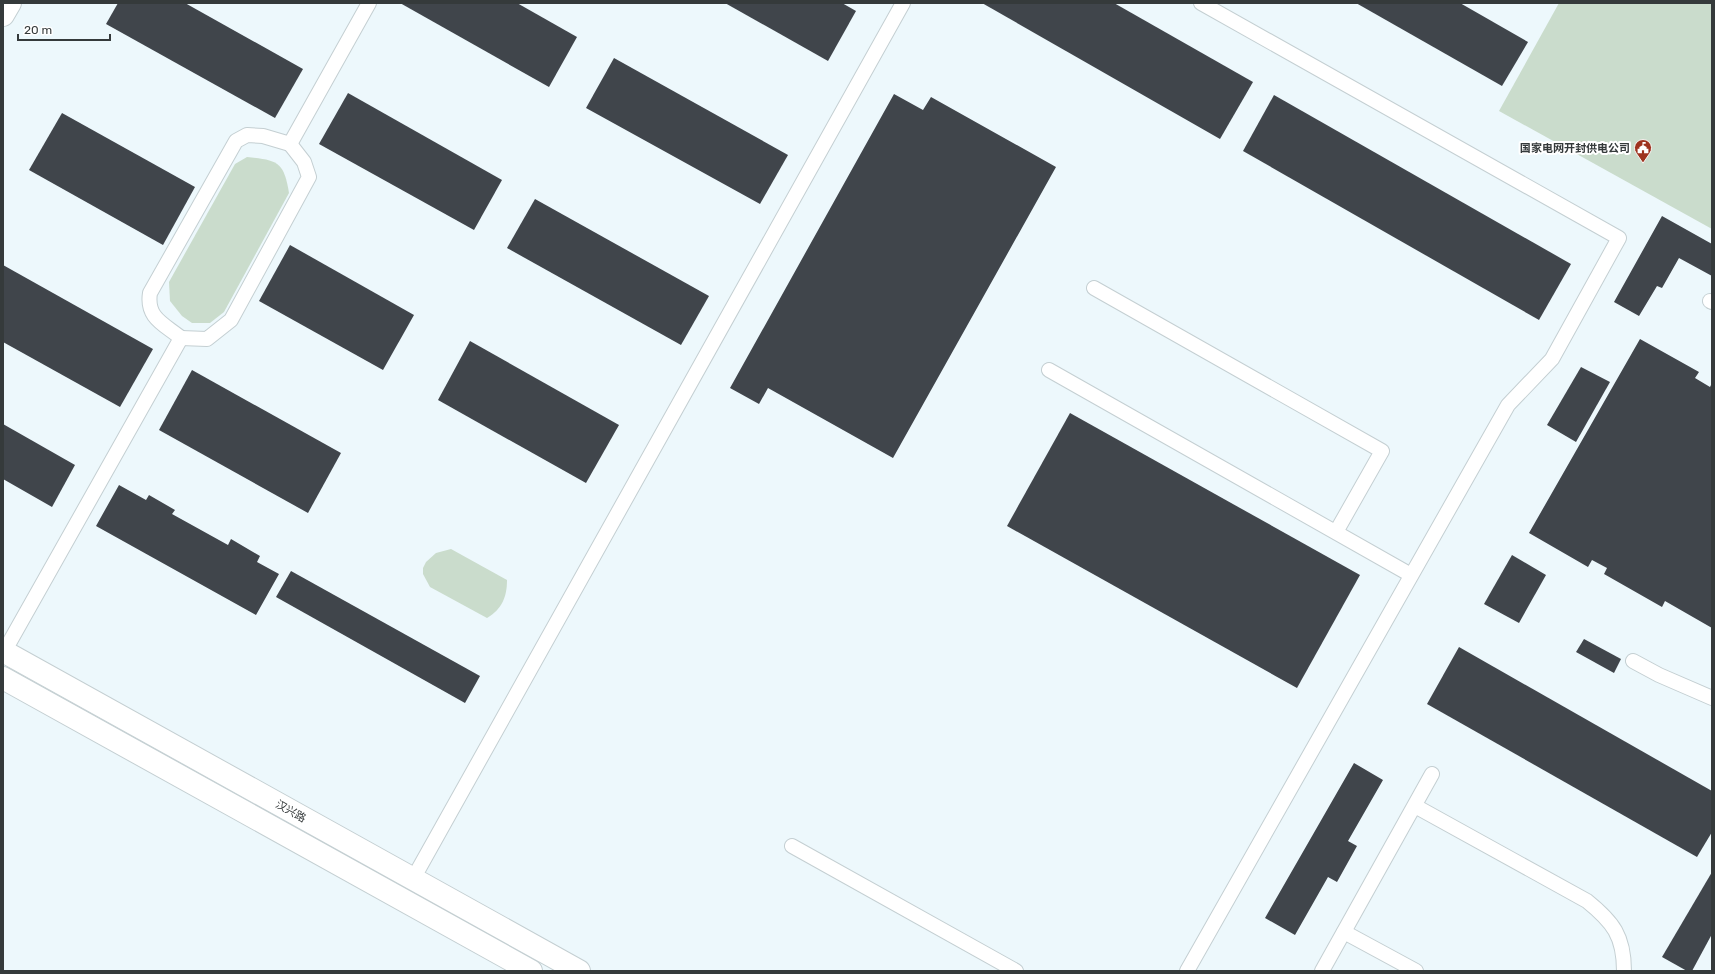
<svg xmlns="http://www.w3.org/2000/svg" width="1715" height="974" viewBox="0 0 1715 974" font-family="Rubik,'Noto Sans SC',sans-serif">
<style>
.green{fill:#cadccc}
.building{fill:#40454b}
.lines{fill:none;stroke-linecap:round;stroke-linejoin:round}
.lane-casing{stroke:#c4cfd2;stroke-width:16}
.secondary-casing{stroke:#c4cfd2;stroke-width:24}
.lane{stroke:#fff;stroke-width:14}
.secondary{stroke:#fff;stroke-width:22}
.labels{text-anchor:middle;stroke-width:4;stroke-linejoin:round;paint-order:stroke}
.poi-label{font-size:11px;font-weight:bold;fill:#353a3b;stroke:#fff;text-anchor:end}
.street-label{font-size:11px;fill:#353a3b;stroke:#fff}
</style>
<rect width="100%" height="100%" fill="#edf8fc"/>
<g class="green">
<polygon points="1559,3 1712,3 1712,229 1499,111"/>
<path d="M247 157C278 160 284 162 289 193L224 312 210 323H192L182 316 170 301 169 282 235 164Z"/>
<path d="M451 549 507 580C507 597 502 609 487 618L430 587 423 574V568L426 562 436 553Z"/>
</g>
<g class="building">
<polygon points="118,3 185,3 303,69 275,118 106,24"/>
<polygon points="400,3 517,3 577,37 549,87"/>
<polygon points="725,3 842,3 856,11 828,61"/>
<polygon points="982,3 1114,3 1253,82 1220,139"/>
<polygon points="1356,3 1460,3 1528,42 1502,86"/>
<polygon points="614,58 788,155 760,204 586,108"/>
<polygon points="348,93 502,180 474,230 319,144"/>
<polygon points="894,94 923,110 931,97 1056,167 893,458 768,388 759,404 730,388"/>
<polygon points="1274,95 1571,264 1539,320 1243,151"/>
<polygon points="62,113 195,187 163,245 29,170"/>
<polygon points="535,199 709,296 681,345 507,248"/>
<polygon points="1662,216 1712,244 1712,276 1679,258 1662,288 1657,286 1639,316 1614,302"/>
<polygon points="290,245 414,315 383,370 259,301"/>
<polygon points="3,265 153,349 120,407 3,342"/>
<polygon points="1640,339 1699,372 1695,378 1710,387 1712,383 1712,628 1665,601 1662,607 1604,574 1607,568 1592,560 1588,567 1529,533"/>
<polygon points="470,341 619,425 586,483 438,400"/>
<polygon points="1581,367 1610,382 1576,442 1547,425"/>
<polygon points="192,370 341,453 308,513 159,430"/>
<polygon points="1070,413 1360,575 1297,688 1007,526"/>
<polygon points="3,424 75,465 52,507 3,479"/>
<polygon points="119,485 146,500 149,495 175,510 172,514 228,545 231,539 260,556 257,562 279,574 256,615 96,526"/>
<polygon points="1512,555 1546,575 1519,623 1484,604"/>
<polygon points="291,571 480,676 465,703 276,597"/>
<polygon points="1584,639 1621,659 1614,673 1576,652"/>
<polygon points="1459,647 1712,791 1712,832 1697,857 1427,704"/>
<polygon points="1354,763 1383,780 1348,841 1357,846 1337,882 1328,877 1295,935 1265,918"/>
<polygon points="1712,872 1712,934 1692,971 1687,971 1662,957"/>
</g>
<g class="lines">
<defs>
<g id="lane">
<polyline points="1094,288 1382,451 1336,532"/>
<polyline points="1710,301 1712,302"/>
<polyline points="181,338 207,339 231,320 309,177 304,162 290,144"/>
<polyline points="1049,370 1411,575"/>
<path d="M4 652 181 338C164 324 146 318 150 293L236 141 247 135 263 136 290 144 369 3"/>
<polyline points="1633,661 1659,675 1712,698"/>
<path d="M1415 806 1587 901C1613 922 1624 936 1624 971"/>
<polyline points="792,846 1016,971"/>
<polyline points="413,879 903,3"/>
<polyline points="1344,932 1416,971"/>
<polyline points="1187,971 1508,405 1552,359 1619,238 1201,3"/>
<polyline points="1322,971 1432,774"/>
</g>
<g id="secondary">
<polyline points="3,15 10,3"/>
<polyline points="3,651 579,971"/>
<polyline points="3,678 531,971"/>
</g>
</defs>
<use href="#lane" class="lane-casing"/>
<use href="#secondary" class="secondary-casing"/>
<use href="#lane" class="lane"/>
<use href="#secondary" class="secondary"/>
</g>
<defs>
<symbol id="civic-pin" viewBox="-11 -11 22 30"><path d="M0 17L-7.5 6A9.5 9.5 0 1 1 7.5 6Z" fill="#9d331f" stroke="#fff"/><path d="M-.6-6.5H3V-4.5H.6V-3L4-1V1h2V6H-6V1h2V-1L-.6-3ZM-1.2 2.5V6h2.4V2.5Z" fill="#fff"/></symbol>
</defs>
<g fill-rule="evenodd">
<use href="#civic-pin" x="1633" y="138" width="20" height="27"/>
</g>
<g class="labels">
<g class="poi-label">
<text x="1630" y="152">国家电网开封供电公司</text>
</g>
<g class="street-label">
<text transform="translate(291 811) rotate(29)" y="4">汉兴路</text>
</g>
</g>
<rect width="1715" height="974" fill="none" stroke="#353a3b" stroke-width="8"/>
<path d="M18 34v6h92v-6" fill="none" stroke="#353a3b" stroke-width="2"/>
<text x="24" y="34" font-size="12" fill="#353a3b" stroke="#ffffff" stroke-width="3" paint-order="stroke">20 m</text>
</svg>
